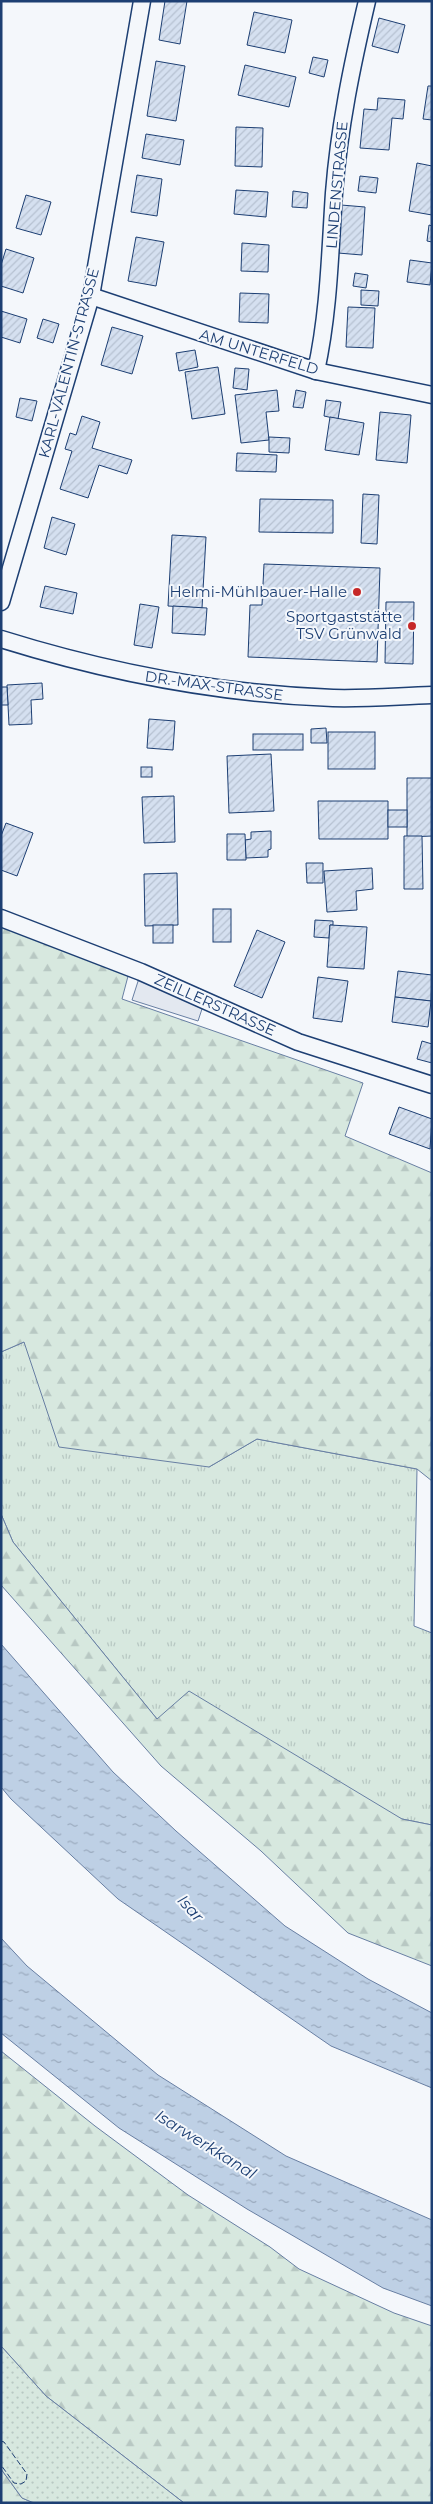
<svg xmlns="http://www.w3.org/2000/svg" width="433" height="2504" viewBox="0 0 433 2504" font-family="Montserrat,sans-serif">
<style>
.grass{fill:url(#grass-tufts);stroke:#687fa3}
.forest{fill:url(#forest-firs);stroke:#687fa3}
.park{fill:url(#park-dots);stroke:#687fa3}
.parking{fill:#e3e8f0;stroke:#687fa3}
.water{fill:url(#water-ripples);stroke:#687fa3}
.building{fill:url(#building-hatch);stroke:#1d3f73}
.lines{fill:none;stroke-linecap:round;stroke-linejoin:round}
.street-casing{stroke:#1d3f73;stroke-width:19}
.street{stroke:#f4f7fb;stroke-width:16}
.fence{stroke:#1d3f73;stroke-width:1;stroke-dasharray:6 2.5;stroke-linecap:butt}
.poi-dot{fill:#c62828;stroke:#f4f7fb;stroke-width:2}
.labels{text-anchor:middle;stroke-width:4;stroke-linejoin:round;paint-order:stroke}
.street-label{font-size:15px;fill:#1d3f73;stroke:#f4f7fb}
.poi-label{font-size:15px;fill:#1d3f73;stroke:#f4f7fb;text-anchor:end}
.water-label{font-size:16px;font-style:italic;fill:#1d3f73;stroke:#f4f7fb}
</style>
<defs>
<pattern id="grass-tufts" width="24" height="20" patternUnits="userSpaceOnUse" patternTransform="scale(1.25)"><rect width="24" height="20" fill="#d7e8df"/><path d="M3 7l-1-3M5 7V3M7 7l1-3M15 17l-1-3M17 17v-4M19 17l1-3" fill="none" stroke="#b8c8c3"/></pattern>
<pattern id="forest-firs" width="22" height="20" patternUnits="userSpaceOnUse" patternTransform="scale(1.25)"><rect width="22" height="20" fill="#d7e8df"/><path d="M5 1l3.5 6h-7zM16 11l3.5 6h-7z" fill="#b8c8c3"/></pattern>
<pattern id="park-dots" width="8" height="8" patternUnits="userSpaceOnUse" patternTransform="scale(1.25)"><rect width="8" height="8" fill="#d7e8df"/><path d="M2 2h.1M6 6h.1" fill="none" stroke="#b8c8c3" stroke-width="1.8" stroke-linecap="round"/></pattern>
<pattern id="water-ripples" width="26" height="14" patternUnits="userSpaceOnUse" patternTransform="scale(1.25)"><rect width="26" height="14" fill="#bed0e5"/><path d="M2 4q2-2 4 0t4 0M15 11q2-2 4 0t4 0" fill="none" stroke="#9aaabe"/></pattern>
<pattern id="building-hatch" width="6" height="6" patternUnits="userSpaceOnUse" patternTransform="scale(1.25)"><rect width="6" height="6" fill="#d5e0f0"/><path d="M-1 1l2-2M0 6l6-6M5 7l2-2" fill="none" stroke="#b6c1d1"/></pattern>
</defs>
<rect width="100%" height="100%" fill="#f4f7fb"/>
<polygon class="grass" points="24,1342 209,1467 257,1439 417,1469 414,1626 432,1633 432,1825 402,1819 157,1719 13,1542 1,1514 1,1352"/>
<g class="forest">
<polygon points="1,914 132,961 122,999 363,1083 345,1136 432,1173 432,1481 417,1469 257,1439 209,1467 59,1447 24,1342 1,1352"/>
<polygon points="1,1514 13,1542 157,1719 189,1691 402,1819 432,1825 432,1966 348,1933 261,1851 161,1766 1,1585"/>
<polygon points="1,2051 95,2126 188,2195 270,2247 299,2269 394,2313 432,2326 432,2503 184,2503 46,2396 1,2346"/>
<polygon points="1,2469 22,2498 34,2503 1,2503"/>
</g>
<polygon class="park" points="1,2346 46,2396 184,2503 34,2503 22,2498 1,2469"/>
<polygon class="parking" points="141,972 205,1000 198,1021 132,1000"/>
<g class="water">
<polygon points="1,1644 113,1772 176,1831 285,1926 368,1979 432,2013 432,2088 331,2046 118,1899 11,1799 1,1787"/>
<polygon points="1,1938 27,1966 158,2075 286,2156 432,2220 432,2306 383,2288 247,2209 119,2128 1,2033"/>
</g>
<g class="building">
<polygon points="165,1 187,1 180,44 159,40"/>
<polygon points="254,12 292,20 285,53 247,45"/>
<polygon points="379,18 405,25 398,53 372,46"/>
<polygon points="313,57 328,60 324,77 309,73"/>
<polygon points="156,61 185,66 176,121 147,116"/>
<polygon points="245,65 296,77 289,107 238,95"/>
<polygon points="428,86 432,86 432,120 423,119"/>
<polygon points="378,98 405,100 403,119 392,118 389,150 360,148 364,109 377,110"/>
<polygon points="236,127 263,128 262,167 235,166"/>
<polygon points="146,134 184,140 180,165 142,158"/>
<polygon points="417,163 432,166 432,215 409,211"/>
<polygon points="137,175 162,179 157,216 131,212"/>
<polygon points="360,176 378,178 376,193 358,191"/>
<polygon points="236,190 268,192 266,217 234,214"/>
<polygon points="293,191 308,193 307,208 292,207"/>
<polygon points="26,195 51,202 41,235 16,228"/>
<polygon points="341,205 365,207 362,255 338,253"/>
<polygon points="429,225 432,226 432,242 427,241"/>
<polygon points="136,237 164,242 156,286 128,281"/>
<polygon points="242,243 269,245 268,272 241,271"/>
<polygon points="6,249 34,258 23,293 1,286 1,265"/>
<polygon points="410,260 432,263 430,285 407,282"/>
<polygon points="355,273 368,275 366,288 353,286"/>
<polygon points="361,290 379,291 378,306 361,305"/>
<polygon points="240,293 269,294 268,323 239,322"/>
<polygon points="348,307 375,308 373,348 346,347"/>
<polygon points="1,311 27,319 20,343 1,337"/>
<polygon points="43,319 59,324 53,343 37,338"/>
<polygon points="112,327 143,336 132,374 101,365"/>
<polygon points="195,350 198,367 179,371 176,353"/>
<polygon points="218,367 225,414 192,419 185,372"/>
<polygon points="235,368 249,369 247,390 233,388"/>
<polygon points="277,390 279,411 266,412 269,440 241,443 235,395"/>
<polygon points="296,390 306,392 303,408 293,407"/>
<polygon points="20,398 37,401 32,421 16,417"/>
<polygon points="326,400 341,402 338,419 324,416"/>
<polygon points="380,412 411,415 407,463 376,460"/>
<polygon points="82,416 100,422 92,448 132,460 127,474 99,465 88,498 60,489 72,451 65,449 70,433 76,435"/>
<polygon points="330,417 364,423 359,455 325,450"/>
<polygon points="269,437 290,438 289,453 269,452"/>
<polygon points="237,453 277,455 276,472 236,471"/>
<polygon points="363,494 379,495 377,544 361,543"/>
<polygon points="260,499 333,500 333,533 259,532"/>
<polygon points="52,517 75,524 66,555 44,548"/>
<polygon points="172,535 206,537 202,608 168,606"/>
<polygon points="264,564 380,568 377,662 248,657 250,605 262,605"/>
<polygon points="45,586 77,593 73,614 40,607"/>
<polygon points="386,602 414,602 413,664 385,663"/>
<polygon points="140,604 159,607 152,648 134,645"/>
<polygon points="173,606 207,608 205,635 172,633"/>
<polygon points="42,683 43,699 31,700 32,724 9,725 7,685"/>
<polygon points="1,687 7,687 8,705 1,705"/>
<polygon points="149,719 175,721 173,750 147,748"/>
<polygon points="326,728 327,743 311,743 311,729"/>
<rect x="328" y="732" width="47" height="37"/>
<rect x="253" y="734" width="50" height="16"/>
<polygon points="271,754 274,811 229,813 227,756"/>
<rect x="141" y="767" width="11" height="10"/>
<polygon points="407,778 432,778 432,836 407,837"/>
<polygon points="174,796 175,842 144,843 142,797"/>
<polygon points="318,801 388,801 388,839 319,839"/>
<rect x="388" y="810" width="19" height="17"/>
<polygon points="6,823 33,833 17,876 1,870 1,836"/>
<polygon points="271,831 271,849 268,850 268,857 246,858 245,840 251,839 251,832"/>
<polygon points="227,834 245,834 246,860 227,860"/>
<polygon points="404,836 422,836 423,889 404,889"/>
<polygon points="306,863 323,863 323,883 307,883"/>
<polygon points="372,868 373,889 356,891 357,910 327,912 324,871"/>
<polygon points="177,873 178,925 145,926 144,874"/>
<rect x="213" y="909" width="18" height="33"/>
<polygon points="315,920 333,921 333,925 330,925 329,938 314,937"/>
<rect x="153" y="925" width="20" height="18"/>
<polygon points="330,925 367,927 364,969 327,967"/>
<polygon points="257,930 285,942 262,998 234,986"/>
<polygon points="398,971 432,975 431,1001 395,997"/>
<polygon points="318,977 348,981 342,1022 313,1018"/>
<polygon points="395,997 431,1001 428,1027 392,1022"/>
<polygon points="422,1041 432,1044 432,1063 417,1059"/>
<polygon points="399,1107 432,1119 430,1149 389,1134"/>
</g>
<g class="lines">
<defs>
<g id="street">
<polyline points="91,296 316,371 432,395"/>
<path d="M316 371C329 312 330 252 334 193 339 128 352 65 367 1"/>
<polyline points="1,602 91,296 142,1"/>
<path d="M1 639C110 673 219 694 333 698 366 699 399 696 432 695"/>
<polyline points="1,918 141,972 298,1042 432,1085"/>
</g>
</defs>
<use href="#street" class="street-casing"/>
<use href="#street" class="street"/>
<polyline class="fence" points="1,2441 4,2442 27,2474 26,2481 21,2484 14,2483 1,2465"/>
</g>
<g class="poi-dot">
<circle cx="357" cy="592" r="5"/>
<circle cx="412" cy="626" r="5"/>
</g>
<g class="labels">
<g class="street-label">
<text transform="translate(337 185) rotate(-85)" y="5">LINDENSTRASSE</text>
<text transform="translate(259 352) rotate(17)" y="5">AM UNTERFELD</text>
<text transform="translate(69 363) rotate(-75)" y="5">KARL-VALENTIN-STRASSE</text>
<text transform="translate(214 686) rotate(8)" y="5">DR.-MAX-STRASSE</text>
<text transform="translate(215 1005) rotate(24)" y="5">ZEILLERSTRASSE</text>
</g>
<g class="poi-label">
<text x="347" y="597">Helmi-Mühlbauer-Halle</text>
<text x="402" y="622">Sportgaststätte<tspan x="402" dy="17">TSV Grünwald</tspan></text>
</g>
<g class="water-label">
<text transform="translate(191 1908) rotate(48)" y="6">Isar</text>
<text transform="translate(206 2144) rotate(32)" y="6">Isarwerkkanal</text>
</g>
</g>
<rect width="433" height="2504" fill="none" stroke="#1d3f73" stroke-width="5"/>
</svg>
